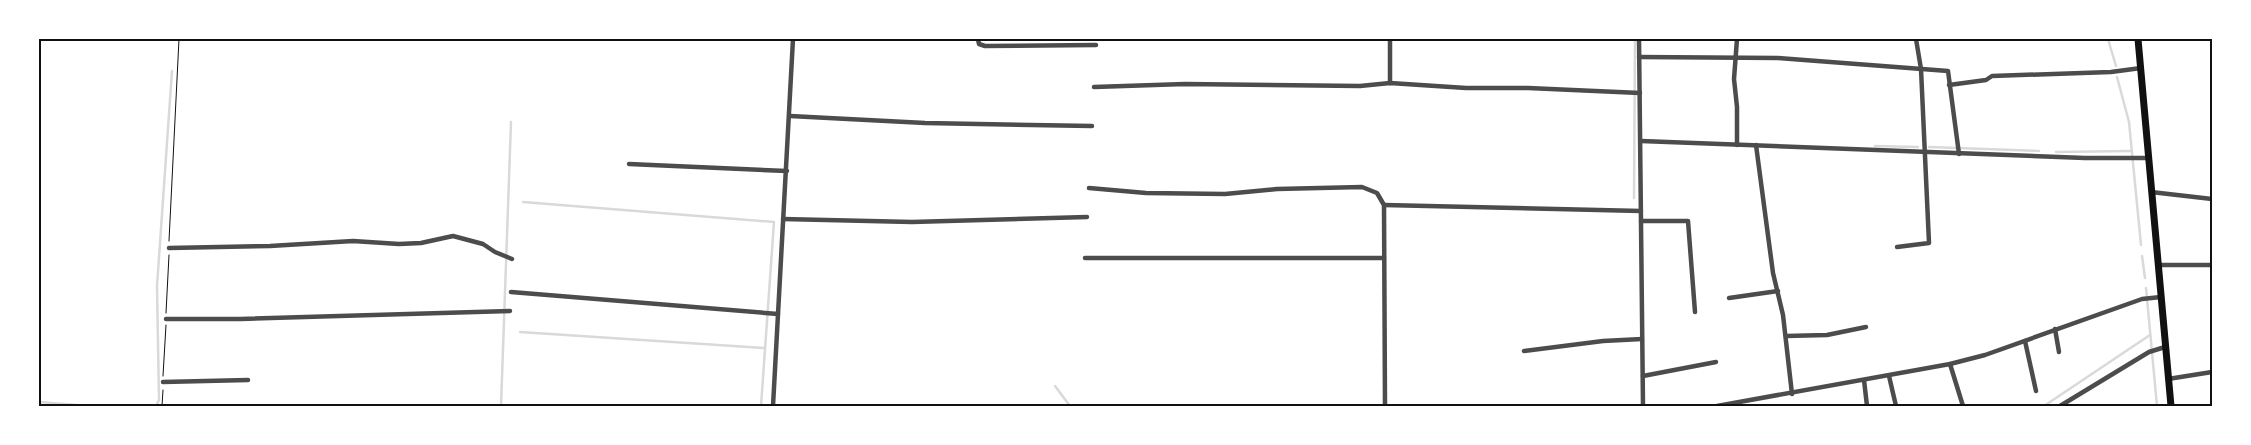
<svg xmlns="http://www.w3.org/2000/svg" width="2251" height="445" viewBox="0 0 2251 445" font-family="'Fira Sans',sans-serif">
<style>
.lines{fill:none;stroke-linecap:round;stroke-linejoin:round}
.stream{stroke:#d9d9d9;stroke-width:2.5}
.path{stroke:#111;stroke-width:1}
.minor{stroke:#4c4c4c;stroke-width:4.5}
.primary{stroke:#111;stroke-width:7}
.neatline{fill:none;stroke:#111;stroke-width:2}
</style>
<rect width="100%" height="100%" fill="#fff"/>
<g class="lines">
<g class="stream">
<polyline points="2108,39 2116,66"/>
<polyline points="2117,77 2129,122 2141,245"/>
<polyline points="1875,146 1918,147"/>
<polyline points="1929,147 2039,151"/>
<polyline points="2056,152 2131,151"/>
<polyline points="1634,198 1635,39"/>
<polyline points="523,202 774,222 761,406"/>
<polyline points="2142,256 2145,278"/>
<polyline points="2146,288 2157,406"/>
<polyline points="520,332 765,348"/>
<polyline points="1055,386 1070,406"/>
<polyline points="39,402 89,406"/>
<polyline points="156,406 159,400 157,286 172,71"/>
<polyline points="501,406 511,122"/>
<polyline points="2044,406 2150,335"/>
</g>
<g class="path">
<polyline points="169,241 179,39"/>
<polyline points="166,313 169,255"/>
<polyline points="163,376 166,325"/>
<polyline points="162,406 163,390"/>
</g>
<g class="minor">
<polyline points="978,39 979,44 985,46 1096,45"/>
<polyline points="1390,39 1390,83"/>
<polyline points="1639,39 1643,406"/>
<polyline points="1639,57 1778,58 1948,71 1959,154"/>
<polyline points="1949,85 1986,80 1992,76 2111,72 2141,68"/>
<polyline points="1094,87 1185,84 1360,86 1390,83 1466,88 1528,88 1640,93"/>
<polyline points="790,116 925,123 1092,126"/>
<polyline points="1641,141 2085,158 2148,158"/>
<polyline points="1737,145 1737,107 1734,79 1737,39"/>
<polyline points="1756,145 1773,273 1783,315 1792,394"/>
<polyline points="629,164 787,171"/>
<polyline points="1089,188 1146,193 1225,194 1277,189 1362,187 1377,193 1384,205 1385,406"/>
<polyline points="2151,192 2212,199"/>
<polyline points="1384,205 1641,211"/>
<polyline points="783,219 912,222 1087,217"/>
<polyline points="1641,221 1688,221 1695,312"/>
<polyline points="1897,247 1929,243 1921,69 1916,39"/>
<polyline points="169,248 270,246 353,241 399,244 421,243 453,236 483,244 495,252 512,259"/>
<polyline points="1085,258 1384,258"/>
<polyline points="2159,265 2212,265"/>
<polyline points="511,292 778,314"/>
<polyline points="1729,298 1778,291"/>
<polyline points="166,319 241,319 510,311"/>
<polyline points="2055,329 2059,352"/>
<polyline points="1786,336 1827,335 1866,327"/>
<polyline points="2025,341 2036,391"/>
<polyline points="1524,351 1603,341 1642,339"/>
<polyline points="1950,364 1963,406"/>
<polyline points="1643,376 1716,362"/>
<polyline points="1889,376 1896,406"/>
<polyline points="2168,379 2212,372"/>
<polyline points="1864,380 1867,406"/>
<polyline points="163,382 248,380"/>
<polyline points="773,406 793,39"/>
<polyline points="1717,406 1950,364 1985,355 2142,299 2161,297"/>
<polyline points="2060,406 2149,352 2165,347"/>
</g>
<polyline class="primary" points="2138,39 2171,406"/>
</g>
<rect width="2251" height="445" fill="none" stroke="#ffffff" stroke-width="80"/>
<rect x="40" y="40" width="2171" height="365" class="neatline"/>
</svg>
